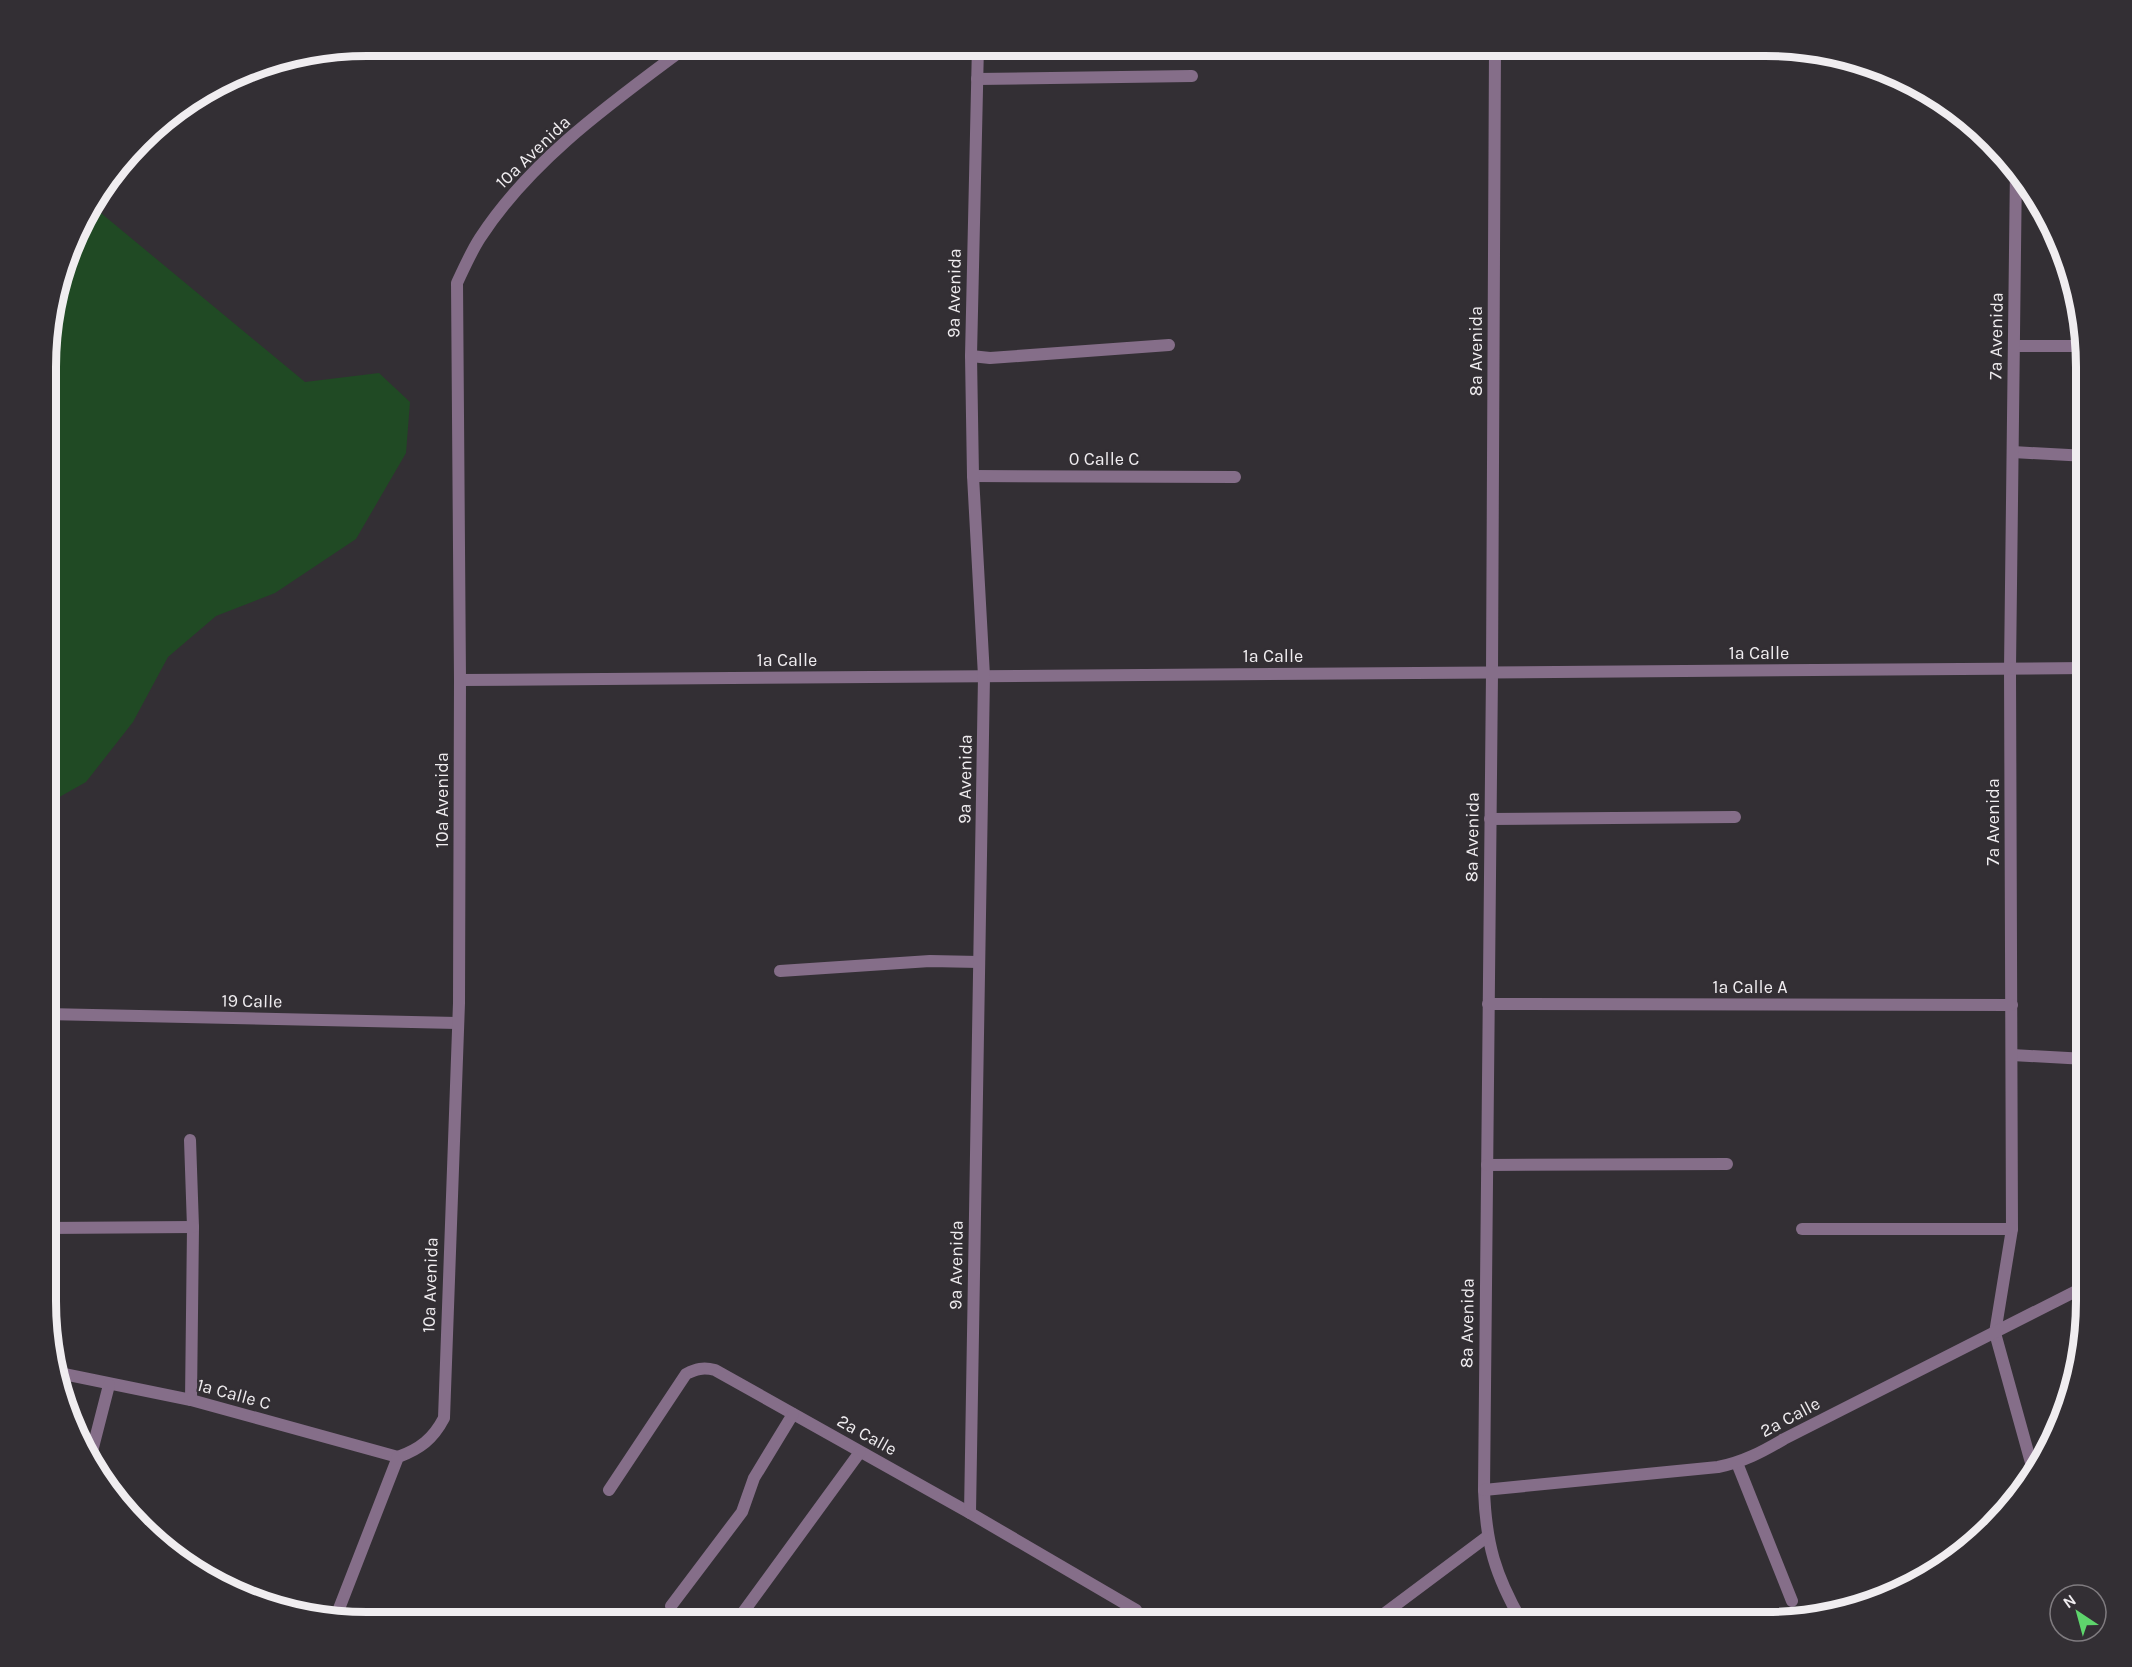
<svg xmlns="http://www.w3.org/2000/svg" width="2132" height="1667" viewBox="0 0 2132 1667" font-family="Karla,sans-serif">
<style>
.green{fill:#204a24}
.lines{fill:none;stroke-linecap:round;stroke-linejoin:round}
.service{stroke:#856e89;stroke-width:12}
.minor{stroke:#856e89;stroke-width:12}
.labels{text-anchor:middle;stroke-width:4.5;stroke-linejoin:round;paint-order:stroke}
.street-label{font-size:18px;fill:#f0edf0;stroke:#332f34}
.rim{fill:none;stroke:#f0edf0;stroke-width:8}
</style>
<rect width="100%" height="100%" fill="#332f34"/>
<polygon class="green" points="90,204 305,382 379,373 410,402 406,453 356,539 275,593 216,616 168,657 133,722 86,782 47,804 48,324"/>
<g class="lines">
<g class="service">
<polyline points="977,79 1192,76"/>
<polyline points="2014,346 2083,346"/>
<polyline points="971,356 990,358 1169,345"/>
<polyline points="2013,452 2087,456"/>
<polyline points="780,971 930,961 979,962"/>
<polyline points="2012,1055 2086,1059"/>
</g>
<g class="minor">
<path d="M1495 46 1492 673 1484 1490C1486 1544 1495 1575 1522 1622"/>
<polyline points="2016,167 2010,669 2012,1229 1995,1333 2033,1470"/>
<polyline points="973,476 1235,477"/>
<polyline points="460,680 2087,668"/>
<polyline points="1490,819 1735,817"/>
<polyline points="1488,1004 2012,1005"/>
<polyline points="46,1014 457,1023"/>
<polyline points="190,1140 193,1227 191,1400"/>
<polyline points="1487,1165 1727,1164"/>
<polyline points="46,1228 193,1227"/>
<polyline points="1802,1229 2012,1229"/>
<polyline points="59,1373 191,1400 398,1457"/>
<polyline points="90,1459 109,1385"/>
<polyline points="1737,1463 1792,1601"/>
<path d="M609 1490 686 1374C696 1369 703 1367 715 1370L970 1513 1136 1610 1144 1622"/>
<path d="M1484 1490 1718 1467C1743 1462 1762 1452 1784 1439L2086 1286"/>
<polyline points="970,1513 984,676 973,476 971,356 978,45"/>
<polyline points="671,1606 742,1512 754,1478 793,1414"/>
<path d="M335 1619 398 1457C420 1449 433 1439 444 1418L459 1003 460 680 457 283C464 268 471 252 480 238 532 158 614 101 689 45"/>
<polyline points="736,1622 860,1452"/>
<polyline points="1373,1622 1488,1536"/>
</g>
</g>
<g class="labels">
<g class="street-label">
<text transform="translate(533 152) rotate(-44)" y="6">10a Avenida</text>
<text transform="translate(954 293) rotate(-89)" y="6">9a Avenida</text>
<text transform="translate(1996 336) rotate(-89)" y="6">7a Avenida</text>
<text transform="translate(1476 351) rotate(-90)" y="6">8a Avenida</text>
<text x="1104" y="465">0 Calle C</text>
<text x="1759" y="659">1a Calle</text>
<text x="1273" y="662">1a Calle</text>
<text x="787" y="666">1a Calle</text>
<text transform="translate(965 779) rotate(-89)" y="6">9a Avenida</text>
<text transform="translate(442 800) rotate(-90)" y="6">10a Avenida</text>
<text transform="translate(1993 822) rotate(-90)" y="6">7a Avenida</text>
<text transform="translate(1472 837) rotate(-89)" y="6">8a Avenida</text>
<text x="1750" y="993">1a Calle A</text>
<text transform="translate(252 1001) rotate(1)" y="6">19 Calle</text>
<text transform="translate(956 1265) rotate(-89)" y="6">9a Avenida</text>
<text transform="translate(430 1285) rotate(-88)" y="6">10a Avenida</text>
<text transform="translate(1467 1323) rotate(-89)" y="6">8a Avenida</text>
<text transform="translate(234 1394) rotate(15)" y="6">1a Calle C</text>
<text transform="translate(1790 1417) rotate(-28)" y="6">2a Calle</text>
<text transform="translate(867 1435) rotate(29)" y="6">2a Calle</text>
</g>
</g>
<path d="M0 0H2132V1667H0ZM367 56H1765A311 311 0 0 1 2076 367V1301A311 311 0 0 1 1765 1612H367A311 311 0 0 1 56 1301V367A311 311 0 0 1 367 56Z" fill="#332f34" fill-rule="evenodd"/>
<path class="rim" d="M367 56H1765A311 311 0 0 1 2076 367V1301A311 311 0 0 1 1765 1612H367A311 311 0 0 1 56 1301V367A311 311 0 0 1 367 56Z"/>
<g transform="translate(2078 1613) rotate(324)"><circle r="28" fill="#332f34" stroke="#7f7b7f" stroke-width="1.5"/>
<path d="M0-4.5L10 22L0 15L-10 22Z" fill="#5ed56c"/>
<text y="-9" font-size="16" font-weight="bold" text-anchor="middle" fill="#f0edf0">N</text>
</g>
</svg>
